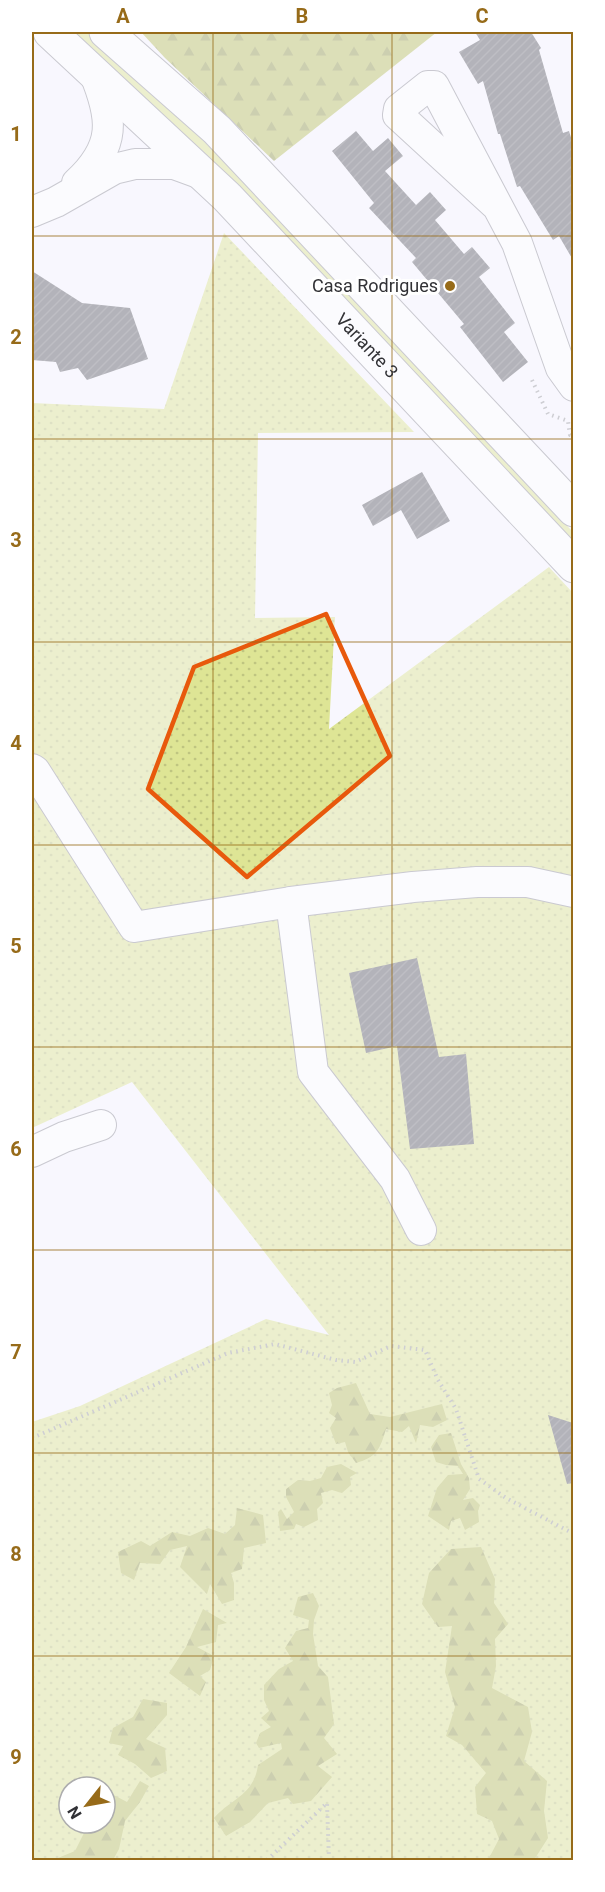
<svg xmlns="http://www.w3.org/2000/svg" width="605" height="1892" viewBox="0 0 605 1892" font-family="Roboto,sans-serif">
<style>
.grass{fill:url(#grass-dots);fill-rule:evenodd}
.forest{fill:url(#forest-firs)}
.park{fill:#dee595}
.building{fill:url(#building-hatch)}
.lines{fill:none;stroke-linecap:round;stroke-linejoin:round}
.minor-casing{stroke:#92919b;stroke-width:32}
.major-casing{stroke:#92919b;stroke-width:35}
.path{stroke:#9b9ba1;stroke-width:4;stroke-dasharray:1.5 4.5;stroke-linecap:butt}
.minor{stroke:#fff;stroke-width:30}
.major{stroke:#fff;stroke-width:33}
.marked{fill:none;stroke:#e8590c;stroke-width:4.5;stroke-linejoin:round}
.grid{fill:none;stroke:#976b19;stroke-width:1.5;stroke-opacity:0.55}
.poi-dot{fill:#976b19;stroke:#fff;stroke-width:2}
.labels{text-anchor:middle;stroke-width:6;stroke-linejoin:round;paint-order:stroke}
.poi-label{font-size:18px;fill:#313135;stroke:#fff;text-anchor:end}
.street-label{font-size:18px;fill:#313135;stroke:#fff}
.neatline{fill:none;stroke:#976b19;stroke-width:2}
.grid-label{font-size:20px;text-anchor:middle;font-weight:bold;fill:#976b19}
</style>
<defs>
<pattern id="grass-dots" width="8" height="8" patternUnits="userSpaceOnUse" patternTransform="scale(1.5)"><rect width="8" height="8" fill="#dee595"/><path d="M2 2h.1M6 6h.1" fill="none" stroke="#bfc581" stroke-width="1.8" stroke-linecap="round"/></pattern>
<pattern id="forest-firs" width="22" height="20" patternUnits="userSpaceOnUse" patternTransform="scale(1.5)"><rect width="22" height="20" fill="#bac064"/><path d="M5 1l3.5 6h-7zM16 11l3.5 6h-7z" fill="#989d53"/></pattern>
<pattern id="building-hatch" width="6" height="6" patternUnits="userSpaceOnUse" patternTransform="scale(1.5)"><rect width="6" height="6" fill="#605f68"/><path d="M-1 1l2-2M0 6l6-6M5 7l2-2" fill="none" stroke="#78787e"/></pattern>
</defs>
<rect width="100%" height="100%" fill="#f8f7fe"/>
<path class="grass" d="M224 233 414 432 258 433 255 618 335 617 329 729 549 567 573 593V1860H32V1422L80 1406 266 1319 329 1335 132 1082 32 1128V403L164 409ZM69 1787H105V1823H69Z"/>
<g class="forest">
<polygon points="141,32 437,32 274,161 165,58"/>
<path d="M356 1383 370 1414 390 1417 442 1404 447 1420 433 1427 420 1425 416 1443 409 1426 402 1432 386 1429C380 1449 377 1457 356 1463L348 1452 345 1442 336 1444 330 1428 336 1418 329 1413 332 1405 329 1393 337 1388Z"/>
<polygon points="451,1433 461,1464 469,1478 470,1489 463,1500 473,1498 480,1505 478,1511 479,1522 465,1530 460,1518 451,1521 449,1530 428,1516 437,1488 448,1475 463,1474 458,1466 446,1465 436,1462 431,1447 439,1435"/>
<polygon points="341,1464 357,1473 350,1477 351,1485 342,1493 332,1490 321,1493 323,1503 317,1509 318,1520 304,1527 296,1524 294,1529 280,1531 278,1512 281,1509 287,1519 294,1512 286,1497 286,1489 298,1480 310,1481 321,1478 327,1467"/>
<polygon points="237,1508 263,1515 266,1543 244,1548 242,1569 231,1573 234,1583 234,1600 222,1604 210,1584 207,1594 180,1567 187,1546 170,1550 160,1564 140,1563 134,1580 121,1573 118,1552 141,1541 150,1546 172,1532 190,1536 208,1528 225,1534 235,1525"/>
<polygon points="481,1547 495,1579 494,1603 508,1624 495,1639 496,1666 492,1688 528,1707 532,1732 524,1761 547,1781 544,1811 548,1838 534,1860 488,1860 499,1839 492,1821 477,1814 475,1787 486,1773 462,1745 446,1736 455,1707 445,1672 452,1626 438,1627 422,1604 429,1573 451,1549"/>
<path d="M313 1593 319 1606 314 1620 313 1634 318 1666 328 1677 334 1724 324 1738 337 1754 318 1766 332 1777 311 1801 293 1804 288 1798 268 1803 250 1822 226 1836 214 1818C232 1798 254 1795 258 1765L282 1749 281 1743 259 1748 256 1743 260 1733 271 1727 261 1718 269 1711 264 1700V1685L279 1669 293 1661 285 1648 296 1631 308 1628 309 1620 293 1615 298 1597Z"/>
<polygon points="203,1609 227,1623 218,1625 216,1642 197,1647 214,1656 210,1670 200,1676 206,1682 200,1696 169,1673 186,1647"/>
<polygon points="143,1699 167,1703 167,1715 146,1739 165,1748 167,1771 151,1778 135,1764 118,1755 123,1746 109,1743 113,1728 133,1717"/>
<polygon points="140,1781 149,1786 140,1802 125,1821 119,1849 113,1860 53,1860 75,1851 86,1829 79,1823 105,1823 105,1793 108,1792 127,1802"/>
</g>
<polygon class="park" points="69,32 87,32 118,57 181,116 241,176 573,532 573,548"/>
<g class="building">
<polygon points="475,32 531,32 541,48 539,50 563,133 569,131 573,144 573,260 559,236 553,240 520,186 517,187 500,134 498,134 483,81 478,84 459,52 480,40"/>
<polygon points="356,131 373,151 388,138 403,156 385,171 416,205 430,192 446,210 435,220 464,254 472,247 490,268 479,277 515,323 504,332 528,362 503,382 460,327 464,324 412,262 416,258 369,208 374,203 332,151"/>
<polygon points="32,271 82,303 130,308 148,359 87,380 78,368 60,372 56,362 32,360"/>
<polygon points="422,472 450,521 417,539 401,510 373,526 362,505"/>
<polygon points="417,958 439,1057 466,1054 474,1144 410,1149 397,1046 366,1053 349,973"/>
<polygon points="548,1415 573,1423 573,1483 567,1484"/>
</g>
<g class="lines">
<defs>
<g id="minor">
<path d="M77 183C117 146 113 118 94 72"/>
<polyline points="496,205 398,115 399,109 428,86 434,86 517,243 561,368 574,386"/>
<polyline points="32,212 56,202 114,169 135,164 174,164 204,175"/>
<polyline points="32,769 35,771 134,927 291,902 413,887 477,882 528,882 574,892"/>
<polyline points="291,902 313,1072 395,1179 421,1230"/>
<polyline points="32,1152 64,1137 101,1125"/>
</g>
<g id="major">
<path id="s1" d="M50 32 227 197 574 566"/>
<polyline points="106,32 217,130 574,510"/>
</g>
</defs>
<use href="#minor" class="minor-casing"/>
<use href="#major" class="major-casing"/>
<g class="path">
<polyline points="532,380 548,414 568,421 570,435 574,436"/>
<polyline points="32,1438 228,1353 275,1344 336,1360 355,1362 391,1346 425,1350 438,1380 456,1409 479,1479 506,1498 574,1534"/>
<polyline points="267,1860 327,1803 329,1860"/>
</g>
<use href="#minor" class="minor"/>
<use href="#major" class="major"/>
</g>
<path d="M0 0H605V1892H0ZM326 614 390 756 247 877 148 789 194 667Z" fill="#f8f7fe" fill-opacity=".55" fill-rule="evenodd"/>
<path class="marked" d="M326 614 390 756 247 877 148 789 194 667Z"/>
<path class="grid" d="M213 32V1860M392 32V1860M32 236H574M32 439H574M32 642H574M32 845H574M32 1047H574M32 1250H574M32 1453H574M32 1656H574"/>
<circle class="poi-dot" cx="450" cy="286" r="6"/>
<g class="labels">
<g class="poi-label">
<text x="438" y="292">Casa Rodrigues</text>
</g>
<g class="street-label">
<text dy="6" stroke="none"><textPath href="#s1" startOffset="446">Variante 3</textPath></text>
</g>
</g>
<rect width="605" height="1892" fill="none" stroke="#ffffff" stroke-width="66"/>
<g transform="translate(87 1805) rotate(239)"><circle r="28" fill="#ffffff" stroke="#adadae" stroke-width="1.5"/>
<path d="M0-4.5L10 22L0 15L-10 22Z" fill="#976b19"/>
<text y="-9" font-size="16" font-weight="bold" text-anchor="middle" fill="#313135">N</text>
</g>
<rect x="33" y="33" width="539" height="1826" class="neatline"/>
<g class="grid-label">
<text x="123" y="23">A</text>
<text x="302" y="23">B</text>
<text x="482" y="23">C</text>
<text x="16" y="141">1</text>
<text x="16" y="344">2</text>
<text x="16" y="547">3</text>
<text x="16" y="750">4</text>
<text x="16" y="953">5</text>
<text x="16" y="1156">6</text>
<text x="16" y="1359">7</text>
<text x="16" y="1561">8</text>
<text x="16" y="1764">9</text>
</g>
</svg>
